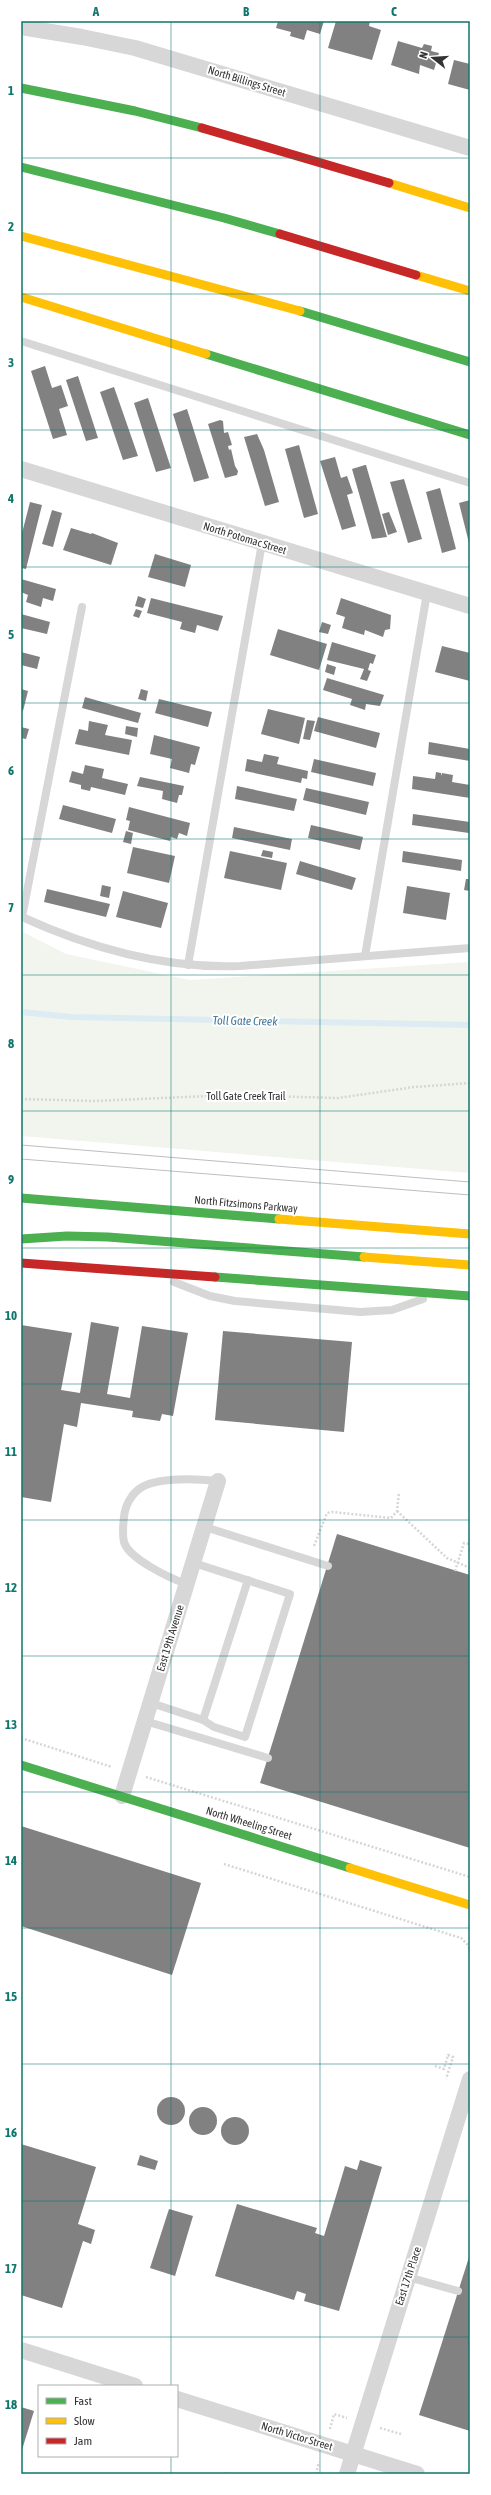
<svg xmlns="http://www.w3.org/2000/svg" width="491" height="2495" viewBox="0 0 491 2495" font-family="'Asap Condensed',sans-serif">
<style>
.green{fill:#f1f5ed}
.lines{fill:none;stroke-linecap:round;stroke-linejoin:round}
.stream{stroke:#ddebf3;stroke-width:6}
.building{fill:#818181}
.path{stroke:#d6d6d6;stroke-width:2.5;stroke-dasharray:2 2;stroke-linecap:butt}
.lane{stroke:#d7d7d7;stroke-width:8}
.street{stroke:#d7d7d7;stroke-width:16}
.fast{stroke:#4caf50;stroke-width:9}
.slow{stroke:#ffc107;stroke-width:9}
.jam{stroke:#c62828;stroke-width:9}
.tram{stroke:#bebebe;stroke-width:1}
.grid{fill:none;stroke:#0f766e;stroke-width:1;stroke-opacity:0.55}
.labels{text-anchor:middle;stroke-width:4;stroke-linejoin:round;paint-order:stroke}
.street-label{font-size:11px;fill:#333;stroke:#fff}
.water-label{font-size:12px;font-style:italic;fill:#3f7597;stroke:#fff}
.neatline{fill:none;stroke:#0f766e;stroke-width:1.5}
.grid-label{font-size:13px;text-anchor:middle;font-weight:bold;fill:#0f766e}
</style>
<rect width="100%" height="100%" fill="#fff"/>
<polygon class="green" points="21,931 66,954 190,980 470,962 470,1173 21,1136"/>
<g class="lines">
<polyline class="stream" points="21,1012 71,1017 470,1025"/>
</g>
<g class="building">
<polygon points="278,21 324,21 320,34 307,30 304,40 290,36 291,32 276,28"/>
<polygon points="336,21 370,21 369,26 381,30 372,60 328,48"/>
<polygon points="398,41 422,48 424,44 432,46 431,51 439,53 434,70 420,65 419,74 391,65"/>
<polygon points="454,60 470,64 470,90 448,84"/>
<polygon points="45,366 52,388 61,385 68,406 59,409 67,435 53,439 31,371"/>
<polygon points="78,376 98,438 86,441 66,380"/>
<polygon points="114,387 138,456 123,460 100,392"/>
<polygon points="148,398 171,468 156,472 134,403"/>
<polygon points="187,409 209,478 194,482 173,414"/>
<polygon points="220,420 223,421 224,433 228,432 232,445 228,446 229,450 231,449 235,466 238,471 237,475 225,478 208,424"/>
<polygon points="257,434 264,450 279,502 265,506 244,437"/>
<polygon points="299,445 318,514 304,518 285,449"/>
<polygon points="335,457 341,478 347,476 353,493 347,495 356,526 342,530 320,461"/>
<polygon points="365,465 366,465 387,537 372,539 352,469"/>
<polygon points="404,479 422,539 408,543 390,482"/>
<polygon points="440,488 456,549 442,553 426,492"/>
<polygon points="470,500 470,542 469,543 459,503"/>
<polygon points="30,502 42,505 26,569 21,568 21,537"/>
<polygon points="52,510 62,513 53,547 42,544"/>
<polygon points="389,512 397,532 388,535 382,514"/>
<polygon points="71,528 91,534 92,533 118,543 111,565 63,550"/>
<polygon points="155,554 191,565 185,587 148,577"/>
<polygon points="21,579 56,589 53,601 43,598 41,607 26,602 28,595 21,592"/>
<polygon points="138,596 146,599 143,608 135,606"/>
<polygon points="151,598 223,616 218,631 197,625 195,633 180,629 182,622 147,613"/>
<polygon points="341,598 391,615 390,629 385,630 383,637 365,630 364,635 342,628 345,617 336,614"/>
<polygon points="136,609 142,611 139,618 133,616"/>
<polygon points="21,614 50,622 47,634 21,628"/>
<polygon points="322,622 331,625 328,634 319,632"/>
<polygon points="278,629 327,644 319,670 270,655"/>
<polygon points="332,642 376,655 373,664 370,663 368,670 371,671 367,681 360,679 364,669 327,660"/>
<polygon points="442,646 470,653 470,681 435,672"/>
<polygon points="21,652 40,657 37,669 21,665"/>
<polygon points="327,664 336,667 334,675 325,672"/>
<polygon points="327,678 384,695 380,706 366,704 365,710 350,705 352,699 323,690"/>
<polygon points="21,689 28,691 23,711 21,710"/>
<polygon points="141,689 148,691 146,701 138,699"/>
<polygon points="85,697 141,713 138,723 82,708"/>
<polygon points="159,699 212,712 208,727 155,713"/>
<polygon points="268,709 305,718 299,744 261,734"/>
<polygon points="318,717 380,733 376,748 314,731"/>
<polygon points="307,720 315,721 310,740 303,739"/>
<polygon points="89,721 108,725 105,735 132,740 129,755 75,744 79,729 88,731"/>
<polygon points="126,726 138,728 137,737 125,734"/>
<polygon points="21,727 29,729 26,739 21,738"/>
<polygon points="154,735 200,747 195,765 191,764 189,773 170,768 172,759 150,754"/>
<polygon points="429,742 470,749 470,761 428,754"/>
<polygon points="264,754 279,757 277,764 308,771 307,779 302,778 301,783 245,771 247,759 262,762"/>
<polygon points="314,759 376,773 373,786 311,772"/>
<polygon points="85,765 104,769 102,778 128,784 125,795 91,787 90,791 81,789 81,785 69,782 72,771 83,774"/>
<polygon points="436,772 441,773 441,776 442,773 453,775 452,782 470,785 470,798 412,789 413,776 435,779"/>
<polygon points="140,777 184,786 182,795 179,795 177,803 162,799 163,791 137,786"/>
<polygon points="237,786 297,799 294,811 235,799"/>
<polygon points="306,788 369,802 366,815 303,800"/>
<polygon points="63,805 116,819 112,833 59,819"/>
<polygon points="129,807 190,823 187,836 179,833 177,839 171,837 170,841 128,830 130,821 126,820"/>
<polygon points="413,814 470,822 469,833 412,825"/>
<polygon points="311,825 363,837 360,850 308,838"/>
<polygon points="234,827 292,839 290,850 232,838"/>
<polygon points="126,831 133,833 131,844 123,842"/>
<polygon points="133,847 175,856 169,883 127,873"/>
<polygon points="263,850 273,852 272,858 261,856"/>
<polygon points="230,851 287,863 281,890 224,878"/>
<polygon points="403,851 462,860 461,871 402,862"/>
<polygon points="300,861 356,878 352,890 296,874"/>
<polygon points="466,879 470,879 470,891 464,890"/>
<polygon points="102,885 111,887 109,898 100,896"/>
<polygon points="407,886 450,893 446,920 403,913"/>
<polygon points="47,889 110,904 106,917 44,902"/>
<polygon points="123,891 168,903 161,928 116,917"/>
<polygon points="91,1322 119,1327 107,1394 130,1398 142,1326 188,1333 173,1416 162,1414 160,1421 132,1417 133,1411 81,1403 77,1427 64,1424 51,1502 21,1497 21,1325 72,1333 61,1390 80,1393"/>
<polygon points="223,1331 352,1342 344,1432 215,1420"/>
<polygon points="337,1534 470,1575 470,1848 260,1783"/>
<polygon points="21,1826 201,1883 172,1975 21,1926"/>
<circle cx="171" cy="2111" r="14"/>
<circle cx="203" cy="2121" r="14"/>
<circle cx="235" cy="2131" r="14"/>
<polygon points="21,2144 96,2167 78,2224 95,2230 91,2244 83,2241 62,2308 21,2295"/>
<polygon points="140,2155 158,2161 155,2170 137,2165"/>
<polygon points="360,2160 382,2167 339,2311 304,2301 306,2294 297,2291 294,2300 215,2276 237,2204 317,2228 315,2233 324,2236 345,2166 357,2170"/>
<polygon points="169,2209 193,2216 175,2276 150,2268"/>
<polygon points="470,2254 470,2431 419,2415"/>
<polygon points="21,2407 34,2411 21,2453"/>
</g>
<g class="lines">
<g class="path">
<polyline points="21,1099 95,1101 230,1095 338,1098 414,1087 470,1083"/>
<polyline points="397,1511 447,1558 470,1568"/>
<polyline points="314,1546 327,1513 332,1512 391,1518 397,1511 399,1493"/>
<polyline points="455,1571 464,1543 470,1544"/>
<polyline points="21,1738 112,1767"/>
<polyline points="146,1777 470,1877"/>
<polyline points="224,1864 461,1938 468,1945 470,1951"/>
<polyline points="435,2066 444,2069 448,2055 453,2057 446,2079"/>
<polyline points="380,2428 401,2434"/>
<polyline points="330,2429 334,2414 347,2418"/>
<polyline points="225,2473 230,2474"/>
<polyline points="316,2474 319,2462"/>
</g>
<g class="lane">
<polyline points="21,341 470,483"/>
<path d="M82 607 22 917C90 948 165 969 240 966L470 948"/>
<polyline points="365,956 427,593"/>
<polyline points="188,965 262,543"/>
<polyline points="174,1282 210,1296 235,1301 360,1312 392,1310 423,1299"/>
<polyline points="205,1527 328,1566"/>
<path d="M186 1584C170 1578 129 1559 124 1542 122 1534 123 1526 124 1517 125 1505 132 1493 142 1487 161 1477 197 1479 218 1481"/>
<polyline points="151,1703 203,1720 214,1727 245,1737 290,1594 194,1563"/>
<polyline points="203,1720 248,1580"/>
<polyline points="145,1721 268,1758"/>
<polyline points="408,2277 458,2291"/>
</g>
<g class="street">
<polyline points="21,27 82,37 135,48 470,148"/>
<polyline points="21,469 470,606"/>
<polyline points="122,1796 218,1481"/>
<polyline points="21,2350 135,2386"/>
<polyline points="177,2399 417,2474"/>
<polyline points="347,2474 470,2079"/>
</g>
<g class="fast">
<polyline points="21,88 135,111 202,128"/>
<polyline points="21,167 224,218 280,234"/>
<polyline points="300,311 470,362"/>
<polyline points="206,354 470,435"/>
<polyline points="21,1198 279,1219"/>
<polyline points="21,1239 67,1236 108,1237 364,1257"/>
<polyline points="215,1277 470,1296"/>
<polyline points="21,1765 350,1868"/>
</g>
<g class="slow">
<polyline points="389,183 470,208"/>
<polyline points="21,236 300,311"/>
<polyline points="416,275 470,291"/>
<polyline points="21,297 206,354"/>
<polyline points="279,1219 470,1234"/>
<polyline points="364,1257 470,1265"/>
<polyline points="350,1868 470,1905"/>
</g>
<g class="jam">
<polyline points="202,128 389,183"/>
<polyline points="280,234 416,275"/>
<polyline points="21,1263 215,1277"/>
</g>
<g class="tram">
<polyline points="21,1145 470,1182"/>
<polyline points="21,1159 470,1195"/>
</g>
</g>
<path class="grid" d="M171 21V2386M320 21V2474M21 158H470M21 294H470M21 430H470M21 567H470M21 703H470M21 839H470M21 975H470M21 1111H470M21 1248H470M21 1384H470M21 1520H470M21 1656H470M21 1792H470M21 1928H470M21 2064H470M21 2201H470M21 2337H470M171 2456V2474"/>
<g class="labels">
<g class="street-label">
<text transform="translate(247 81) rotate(17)" y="4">North Billings Street</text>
<text transform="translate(245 538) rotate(17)" y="4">North Potomac Street</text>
<text x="246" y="1100">Toll Gate Creek Trail</text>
<text transform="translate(246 1204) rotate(5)" y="4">North Fitzsimons Parkway</text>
<text transform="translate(170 1638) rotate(-73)" y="4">East 19th Avenue</text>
<text transform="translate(249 1823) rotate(17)" y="4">North Wheeling Street</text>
<text transform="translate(408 2276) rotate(-72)" y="4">East 17th Place</text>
<text transform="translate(297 2436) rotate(17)" y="4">North Victor Street</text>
</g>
<g class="water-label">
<text transform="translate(245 1021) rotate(1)" y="4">Toll Gate Creek</text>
</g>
</g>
<rect width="491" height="2495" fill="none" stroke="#ffffff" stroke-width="44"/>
<rect x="38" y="2385" width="140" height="72" fill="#ffffff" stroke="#adadad"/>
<rect x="46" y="2398" width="20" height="6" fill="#4caf50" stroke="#adadad"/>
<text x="74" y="2405" font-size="12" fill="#333333">Fast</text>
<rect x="46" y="2418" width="20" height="6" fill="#ffc107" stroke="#adadad"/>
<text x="74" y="2425" font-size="12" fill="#333333">Slow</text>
<rect x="46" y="2438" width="20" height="6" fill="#c62828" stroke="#adadad"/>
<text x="74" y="2445" font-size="12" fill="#333333">Jam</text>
<g transform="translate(433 58) rotate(287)" stroke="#ffffff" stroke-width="3" paint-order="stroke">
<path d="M0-3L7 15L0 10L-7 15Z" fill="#333333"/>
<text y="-6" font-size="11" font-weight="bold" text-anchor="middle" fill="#333333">N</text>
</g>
<rect x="22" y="22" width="447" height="2451" class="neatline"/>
<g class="grid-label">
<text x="96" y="16">A</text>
<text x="246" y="16">B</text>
<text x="394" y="16">C</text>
<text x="11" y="95">1</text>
<text x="11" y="231">2</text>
<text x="11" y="367">3</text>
<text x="11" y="503">4</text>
<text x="11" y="639">5</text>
<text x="11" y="775">6</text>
<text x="11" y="912">7</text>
<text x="11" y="1048">8</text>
<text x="11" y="1184">9</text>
<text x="11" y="1320">10</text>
<text x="11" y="1456">11</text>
<text x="11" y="1592">12</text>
<text x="11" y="1729">13</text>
<text x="11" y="1865">14</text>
<text x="11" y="2001">15</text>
<text x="11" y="2137">16</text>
<text x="11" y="2273">17</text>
<text x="11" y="2409">18</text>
</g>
</svg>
